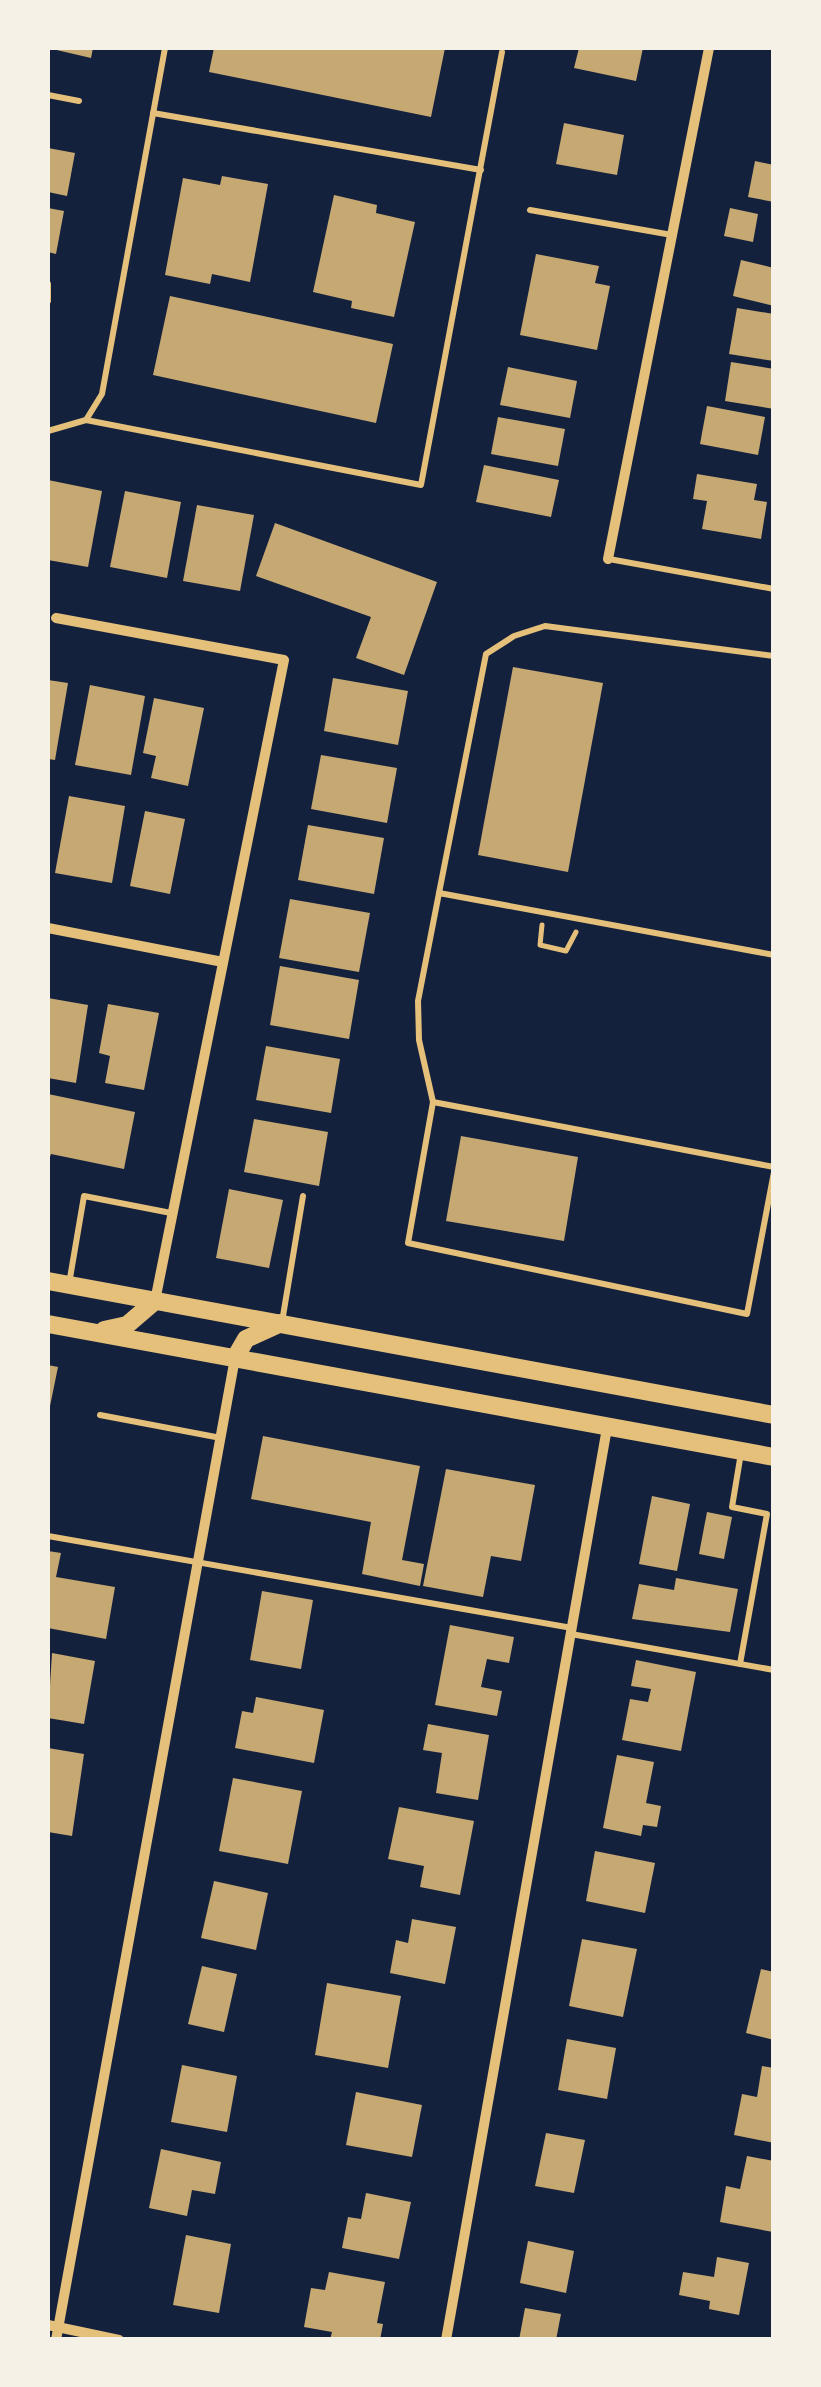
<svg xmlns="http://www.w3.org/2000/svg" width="821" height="2387" viewBox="0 0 821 2387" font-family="Lato,sans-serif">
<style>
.building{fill:#c6a872}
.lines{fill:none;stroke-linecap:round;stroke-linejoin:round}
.path{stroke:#e5c07b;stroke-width:5}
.service{stroke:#e5c07b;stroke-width:6}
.minor{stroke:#e5c07b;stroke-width:10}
.secondary{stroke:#e5c07b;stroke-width:18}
</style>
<rect width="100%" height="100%" fill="#14213d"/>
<g class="building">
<polygon points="48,48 93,48 91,58"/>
<polygon points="214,48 445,48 431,117 209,72"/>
<polygon points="579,48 643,48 636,81 574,68"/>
<polygon points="564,123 624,135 617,175 556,164"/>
<polygon points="48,148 75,153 67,196 48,192"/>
<polygon points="755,161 774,165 774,202 748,197"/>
<polygon points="222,176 268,184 250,282 212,274 210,284 165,275 183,178 220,185"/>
<polygon points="334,195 377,205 376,213 415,222 394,317 351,308 352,301 313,292"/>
<polygon points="48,208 64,211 56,254 48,252"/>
<polygon points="730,208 758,214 753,242 724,236"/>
<polygon points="536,254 599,266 595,283 610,286 597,350 520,335"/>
<polygon points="741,260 774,268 774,306 733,296"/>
<polygon points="170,296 393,344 376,423 153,375"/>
<polygon points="737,308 774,314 774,361 729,354"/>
<polygon points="731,362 774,369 774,409 725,401"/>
<polygon points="508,367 577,381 570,418 500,405"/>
<polygon points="707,406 765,417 758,455 700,444"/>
<polygon points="498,417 565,429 558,466 491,454"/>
<polygon points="484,465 559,480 551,517 476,502"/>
<polygon points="697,474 757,484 754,500 767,502 761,539 702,529 707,501 693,499"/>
<polygon points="48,480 102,491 88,567 48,560"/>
<polygon points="125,491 181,502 167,578 110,567"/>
<polygon points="197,505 254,515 240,591 183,581"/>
<polygon points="275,523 437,582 404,675 356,658 371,617 256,576"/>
<polygon points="513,667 603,683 568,872 478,855"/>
<polygon points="333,678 408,691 398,745 324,731"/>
<polygon points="48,680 68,683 55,760 48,759"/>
<polygon points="90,685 145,696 131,775 75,765"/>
<polygon points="154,698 204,708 188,786 151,778 156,756 143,753"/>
<polygon points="321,755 397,768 387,823 311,809"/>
<polygon points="69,796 125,806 112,883 55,873"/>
<polygon points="145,811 185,819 170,894 130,886"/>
<polygon points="308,825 384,838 374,894 298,880"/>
<polygon points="290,899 370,913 359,972 279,958"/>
<polygon points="280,966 359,980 349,1039 270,1025"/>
<polygon points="48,998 88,1005 76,1083 48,1078"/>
<polygon points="108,1004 159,1013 144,1090 105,1083 110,1056 99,1053"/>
<polygon points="266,1046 340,1059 331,1113 256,1100"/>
<polygon points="48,1094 135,1112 124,1169 51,1154 48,1162"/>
<polygon points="254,1119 328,1132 319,1186 244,1172"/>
<polygon points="461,1136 578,1157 564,1241 446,1221"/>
<polygon points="229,1189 283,1200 269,1268 216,1258"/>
<polygon points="48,1365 58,1367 49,1411 48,1410"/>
<polygon points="263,1436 420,1466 402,1560 424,1564 420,1586 362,1574 371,1522 251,1499"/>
<polygon points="446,1469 535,1485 521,1561 491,1556 483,1597 423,1586"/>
<polygon points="652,1496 690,1504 677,1571 639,1564"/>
<polygon points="707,1512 732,1517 724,1559 699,1554"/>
<polygon points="48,1551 61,1553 56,1577 115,1587 106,1639 48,1628"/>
<polygon points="676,1578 738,1589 730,1632 632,1619 639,1584 674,1590"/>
<polygon points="262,1591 313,1600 301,1669 250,1660"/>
<polygon points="450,1625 514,1637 509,1663 487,1659 481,1687 502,1691 497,1716 435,1705"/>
<polygon points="52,1653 95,1661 84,1724 48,1718"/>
<polygon points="636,1660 696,1672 681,1751 622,1740 630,1699 648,1702 651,1689 631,1686"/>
<polygon points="256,1697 324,1710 314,1763 235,1748 242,1711 253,1713"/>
<polygon points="428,1724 489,1735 478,1800 436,1793 442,1753 423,1750"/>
<polygon points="48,1748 84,1754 72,1836 48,1832"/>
<polygon points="617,1755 654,1762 646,1803 661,1806 657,1827 643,1825 641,1836 603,1828"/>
<polygon points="233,1778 302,1791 288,1864 219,1851"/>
<polygon points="399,1807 474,1821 460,1895 420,1887 424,1866 388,1859"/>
<polygon points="595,1851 655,1863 645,1913 586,1901"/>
<polygon points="214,1881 268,1893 256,1950 201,1938"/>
<polygon points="412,1919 456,1927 445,1984 390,1973 396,1940 408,1943"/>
<polygon points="582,1939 637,1949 623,2017 569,2006"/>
<polygon points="202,1966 237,1974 224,2032 188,2024"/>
<polygon points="761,1969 774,1972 774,2040 746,2033"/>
<polygon points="327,1983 401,1996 388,2068 315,2055"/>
<polygon points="567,2039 616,2048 607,2099 558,2090"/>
<polygon points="182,2065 237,2076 227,2132 171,2122"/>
<polygon points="762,2066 774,2068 774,2143 734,2135 742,2094 757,2097"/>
<polygon points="356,2092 422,2105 412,2157 346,2145"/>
<polygon points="546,2133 585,2140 574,2193 535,2186"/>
<polygon points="161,2149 221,2162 215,2194 192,2190 187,2216 149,2208"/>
<polygon points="747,2156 774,2161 773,2232 720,2222 726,2186 740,2189"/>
<polygon points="366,2193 411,2202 399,2259 342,2248 348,2217 361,2219"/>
<polygon points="186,2235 231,2244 219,2313 173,2305"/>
<polygon points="528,2241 574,2251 566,2293 520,2283"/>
<polygon points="717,2257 749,2263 739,2315 709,2309 710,2301 679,2295 683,2272 714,2277"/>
<polygon points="329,2272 385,2282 377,2323 383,2324 380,2340 330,2340 332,2332 304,2327 311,2288 325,2290"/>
<polygon points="525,2308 561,2314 556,2340 519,2340"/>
</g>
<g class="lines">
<polyline class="path" points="542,925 540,945 566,951 576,932"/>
<g class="service">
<polyline points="48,95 79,101"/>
<polyline points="153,113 481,170"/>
<polyline points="530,210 672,235"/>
<polyline points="48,284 48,301"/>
<polyline points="86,420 421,485 502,52"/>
<polyline points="48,431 86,420 102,394 165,48"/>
<polyline points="609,559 774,589"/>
<polyline points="439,893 486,654 514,636 545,626 774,656"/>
<polyline points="774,955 439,893 418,1001 419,1040 433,1102 408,1243 747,1314 774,1172"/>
<polyline points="433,1102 774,1167"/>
<polyline points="69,1284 84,1196 171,1213"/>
<polyline points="282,1322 303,1196"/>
<polyline points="100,1415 221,1438"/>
<polyline points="48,1536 572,1628"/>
<polyline points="571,1634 774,1670"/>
<polyline points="740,1664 767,1514 732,1507 741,1453"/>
</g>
<g class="minor">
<polyline points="608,559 709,48"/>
<polyline points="56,618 284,660 155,1301"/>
<polyline points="48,928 223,962"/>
<polyline points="48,2325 119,2340"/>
<polyline points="56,2340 235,1358"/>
<polyline points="446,2340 607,1428"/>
</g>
<g class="secondary">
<polyline points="48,1281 774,1415"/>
<polyline points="48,1324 774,1457"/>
<polyline points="104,1330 127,1325 155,1301"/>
<polyline points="235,1358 246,1339 281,1323"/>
</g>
</g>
<rect width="821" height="2387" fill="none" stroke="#f6f1e7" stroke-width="100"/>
</svg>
